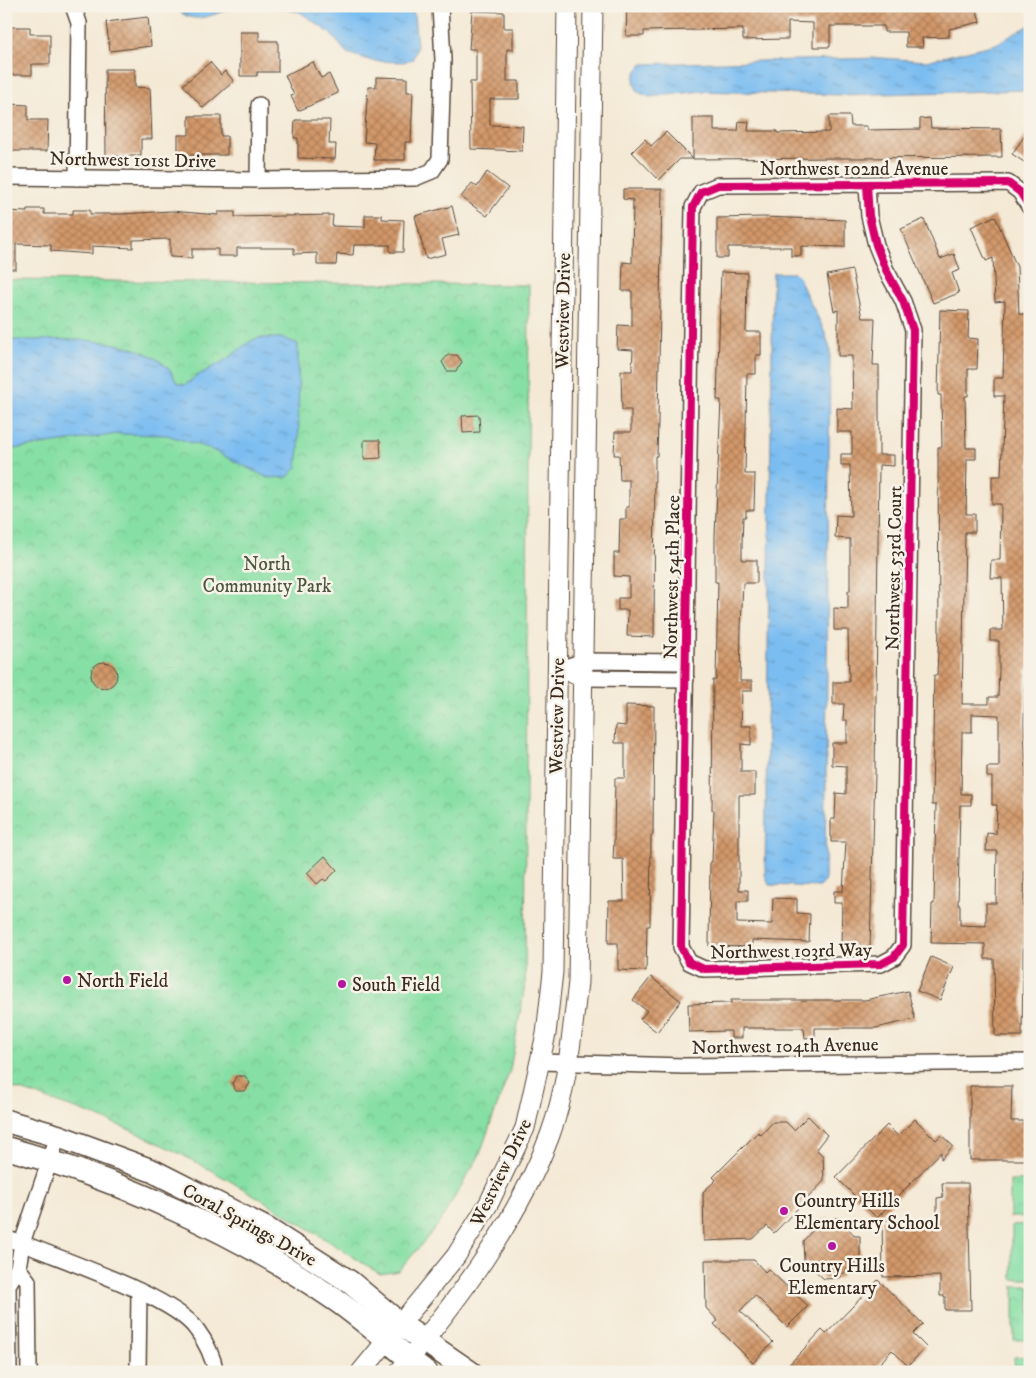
<svg xmlns="http://www.w3.org/2000/svg" width="1036" height="1378" viewBox="0 0 1036 1378" font-family="'IM FELL DW Pica',serif">
<style>
.grass{fill:#86dfa4;stroke:#608461}
.park{fill:url(#park-crowns);stroke:#608461}
.water{fill:url(#water-ripples);stroke:#5b7488}
.building{fill:url(#building-cross-hatch);fill-rule:evenodd}
.lines{fill:none;stroke-linecap:round;stroke-linejoin:round}
.minor-casing{stroke:#574739;stroke-width:18}
.tertiary-casing{stroke:#574739;stroke-width:21}
.secondary-casing{stroke:#574739;stroke-width:25}
.minor{stroke:#fff;stroke-width:15}
.tertiary{stroke:#fff;stroke-width:19}
.secondary{stroke:#fff;stroke-width:22}
.cycleway-casing{stroke:#f7f3e8;stroke-width:11}
.cycleway{stroke:#d6006c;stroke-width:8}
.poi-dot{fill:#b5179e;stroke:#f7f3e8;stroke-width:2}
.labels{text-anchor:middle;stroke-width:5;stroke-linejoin:round;paint-order:stroke}
.street-label{font-size:19px;fill:#3b2a1e;stroke:#f7f3e8}
.park-label{font-size:19px;fill:#4e5740;stroke:#f7f3e8}
.poi-label{font-size:19px;fill:#3b2a1e;stroke:#f7f3e8;text-anchor:start}
</style>
<defs>
<pattern id="park-crowns" width="20" height="18" patternUnits="userSpaceOnUse" patternTransform="scale(1.25)"><rect width="20" height="18" fill="#86dfa4"/><path d="M2 6a3 3 0 1 1 6 0M12 15a3 3 0 1 1 6 0" fill="none" stroke="#75c08d"/></pattern>
<pattern id="water-ripples" width="26" height="14" patternUnits="userSpaceOnUse" patternTransform="scale(1.25)"><rect width="26" height="14" fill="#7bbdf1"/><path d="M2 4q2-2 4 0t4 0M15 11q2-2 4 0t4 0" fill="none" stroke="#669ac3"/></pattern>
<pattern id="building-cross-hatch" width="8" height="8" patternUnits="userSpaceOnUse" patternTransform="scale(1.25)"><rect width="8" height="8" fill="#d2986a"/><path d="M0 0l8 8M0 8l8-8" fill="none" stroke="#ac7c57"/></pattern>
</defs>
<rect width="100%" height="100%" fill="#f7f3e8"/>
<filter id="ink" filterUnits="userSpaceOnUse"><feTurbulence type="fractalNoise" baseFrequency=".02" numOctaves="2"/><feDisplacementMap in="SourceGraphic" scale="10" xChannelSelector="R" yChannelSelector="G"/><feConvolveMatrix kernelMatrix="1 2 1 2 8 2 1 2 1" color-interpolation-filters="sRGB"/></filter>
<filter id="wash" filterUnits="userSpaceOnUse"><feTurbulence type="fractalNoise" baseFrequency=".0096" numOctaves="4" result="noise"/><feDisplacementMap in="SourceGraphic" scale="20" xChannelSelector="R" yChannelSelector="G"/><feGaussianBlur stdDeviation="1.12" result="paint"/><feColorMatrix in="noise" values="0 0 0 0 0 0 0 0 0 0 0 0 0 0 0 0 0 1.4 0 .05"/><feComposite in="paint" operator="in"/></filter>
<g filter="url(#wash)">
<rect width="100%" height="100%" fill="#f4e9d5"/>
<polygon class="grass" points="1030,1224 1030,1279 1012,1279 1012,1225"/>
<g class="park">
<path d="M6 280 529 285 525 985 510 1070 479 1156 438 1225 399 1271 380 1274C279 1210 179 1142 64 1105 45 1099 26 1090 6 1087Z"/>
<rect x="1010" y="1181" width="20" height="36"/>
<rect x="1014" y="1286" width="16" height="54"/>
<polygon points="1030,1356 1030,1372 1015,1372 1014,1357"/>
</g>
<g class="water">
<path d="M176 6H236C218 13 188 29 176 6Z"/>
<polygon points="267,6 413,6 417,46 413,59 403,62 372,61 347,53 330,33 300,12"/>
<path d="M1030 25V90L843 95 702 91 650 97 638 92C632 80 633 75 642 64L880 58 926 61 996 44Z"/>
<path d="M773 273H794L799 277C808 303 823 321 830 349L825 882 820 887 769 885 765 874Z"/>
<path d="M258 338H283L298 344 299 448 297 467 288 477 268 478 208 448 167 435 118 434 6 450V340C54 341 130 332 167 367 172 371 174 378 177 383L185 385C200 372 209 370 225 360 238 353 244 342 258 338Z"/>
</g>
<g id="blocks">
<g class="building">
<polygon points="627,6 976,6 980,22 949,29 949,37 922,38 923,47 906,47 906,32 884,32 884,26 830,26 830,47 813,47 813,23 788,22 788,39 743,40 743,29 644,31 644,36 626,36"/>
<polygon points="472,11 504,12 504,28 513,28 513,50 507,49 507,81 519,81 519,99 490,99 490,125 523,126 522,151 471,149 470,82 476,82 476,49 469,49"/>
<polygon points="148,17 151,46 110,51 106,22"/>
<polygon points="11,27 30,27 30,34 50,34 50,64 32,64 32,75 11,75"/>
<polygon points="240,32 259,32 259,41 278,41 278,72 257,72 257,76 240,76"/>
<polygon points="210,62 221,75 225,71 234,81 203,108 183,85"/>
<polygon points="313,62 321,78 329,74 338,93 298,111 291,96 294,95 285,75"/>
<polygon points="105,69 135,69 135,87 150,88 152,139 141,139 141,156 106,156"/>
<polygon points="376,77 407,78 407,92 413,92 411,142 405,142 405,160 374,160 375,143 364,142 368,87 376,87"/>
<polygon points="9,104 28,105 28,120 48,120 47,151 8,151"/>
<polygon points="189,116 221,116 221,136 227,136 227,155 178,155 178,135 189,135"/>
<polygon points="829,116 850,116 851,126 867,126 867,130 920,129 920,119 930,118 931,128 1001,129 1002,157 693,159 693,118 714,118 714,131 738,131 739,121 749,122 748,131 777,131 777,133 829,132"/>
<polygon points="295,120 330,120 329,144 336,144 335,159 298,158 298,138 294,138"/>
<polygon points="1030,128 1030,166 1012,154"/>
<polygon points="666,132 693,159 680,159 659,180 632,152 645,139 651,146"/>
<polygon points="487,172 508,188 487,216 461,197 472,183 477,187"/>
<polygon points="623,189 662,189 658,421 657,456 655,456 654,637 627,636 628,610 618,610 618,598 629,598 629,577 614,576 614,553 619,553 620,519 626,519 626,507 629,507 629,480 620,480 619,455 614,455 615,432 631,432 631,410 622,410 621,371 632,371 633,350 617,349 618,325 632,326 632,291 622,291 623,262 632,263 633,200 623,199"/>
<polygon points="452,206 459,235 442,239 446,254 426,259 415,216"/>
<polygon points="27,209 44,209 44,214 73,214 73,210 90,210 90,214 121,214 171,211 218,215 218,212 235,212 235,217 333,215 332,226 365,227 365,215 382,215 382,219 404,220 403,252 390,252 390,245 354,245 353,255 337,254 336,265 317,265 317,253 294,254 294,248 237,248 237,256 218,256 218,249 192,249 192,258 170,257 170,239 133,240 133,248 92,246 92,254 51,251 51,245 16,244 16,269 6,269 6,211 27,212"/>
<path d="M995 216 1017 267 1019 314H1030V509L1028 670H1026L1024 723 1026 768 1022 1036H995L994 959H985V944L931 943 932 904H934L936 805H932L934 675H937L939 631 938 447H942L941 395H938L940 310 969 311 968 338 978 339 977 369H968V396H965L966 448H976V459H967L966 514H975V532H965L962 704H989V697H998L999 669V641H990V630H1003L1002 578H990L991 560H1000L1001 504H992V476H1001L1004 396H994V378H1003L1005 301 995 302 993 258 986 261 971 227ZM972 714 999 715V767H987V777H992V805H997L996 834 987 833 986 851H997L996 903H986V926L960 925V905H958L960 805H971V794H961L962 732H972Z"/>
<polygon points="763,217 845,220 845,247 801,246 801,256 791,256 791,247 728,247 728,258 717,258 717,218"/>
<polygon points="924,219 940,259 954,254 960,270 952,273 959,293 933,303 901,229"/>
<polygon points="852,270 862,318 875,318 873,365 879,365 879,455 894,455 894,466 879,465 875,774 870,947 841,946 842,903 834,903 834,891 843,891 846,842 831,842 831,819 835,819 836,793 846,794 846,766 832,765 832,743 847,743 847,720 843,720 844,704 833,704 833,682 849,682 848,630 834,630 834,608 848,609 848,591 850,591 850,539 835,538 836,515 851,516 850,465 841,465 841,454 852,454 852,432 837,432 837,408 853,409 852,356 838,356 838,310 834,311 827,275"/>
<polygon points="721,272 747,273 746,332 761,332 761,355 756,355 756,374 747,374 745,474 755,474 754,510 746,510 746,517 743,517 742,542 742,560 757,560 757,583 743,583 741,627 740,681 752,681 752,691 742,691 741,726 751,726 751,745 741,744 741,772 755,772 755,795 739,795 739,890 748,890 748,901 737,901 737,923 772,924 773,898 797,899 797,913 810,914 809,942 752,940 752,947 709,946 710,862 712,862 714,810 712,810 713,680 716,680 718,582 715,582 715,536 721,400 717,400"/>
<polygon points="448,355 457,355 462,362 456,371 447,371 442,362"/>
<polygon points="479,415 480,432 463,433 462,416"/>
<polygon points="364,440 380,440 381,458 364,459"/>
<circle cx="104" cy="675" r="13"/>
<polygon points="626,705 654,706 653,835 651,835 650,926 647,926 646,971 618,970 618,943 608,943 609,901 624,901 623,859 613,859 614,841 615,778 625,778 625,743 615,743 616,725 626,726"/>
<polygon points="325,856 337,870 326,881 323,879 317,884 307,873"/>
<polygon points="931,957 954,967 940,1000 917,991"/>
<polygon points="651,977 681,1001 657,1032 640,1019 647,1011 633,1000"/>
<polygon points="908,991 915,1019 876,1028 815,1028 815,1037 805,1038 804,1028 742,1028 742,1038 731,1038 731,1031 689,1032 688,1004 731,1003 731,1000 865,1000"/>
<polygon points="236,1076 245,1076 250,1083 245,1091 236,1091 232,1084"/>
<polygon points="970,1086 1012,1086 1011,1121 1023,1121 1025,1160 970,1160"/>
<polygon points="808,1116 827,1135 816,1149 823,1156 824,1181 774,1233 767,1226 753,1239 704,1241 703,1192 716,1180 713,1177 758,1132 761,1135 773,1122 786,1122 794,1130"/>
<polygon points="915,1119 936,1140 941,1135 953,1146 941,1159 941,1152 877,1218 836,1177 887,1125 898,1136"/>
<polygon points="942,1183 968,1183 971,1310 945,1310 945,1296 940,1296 940,1276 883,1277 882,1220 937,1219 937,1198 943,1197"/>
<polygon points="839,1218 855,1236 860,1236 860,1261 856,1261 839,1278 824,1279 804,1260 803,1241 823,1219"/>
<polygon points="705,1260 754,1260 765,1272 768,1269 808,1306 787,1327 755,1295 740,1311 773,1342 753,1363 714,1324 718,1321 706,1308"/>
<polygon points="878,1280 923,1324 913,1334 926,1347 908,1366 892,1350 872,1372 782,1372 822,1330 826,1334"/>
</g>
</g>
</g>
<g filter="url(#ink)">
<use href="#blocks" fill-opacity="0" stroke="#574739" stroke-width="1"/>
<g class="lines">
<defs>
<g id="minor">
<polyline points="73,6 79,23 77,178"/>
<polyline points="6,177 258,180 415,178 432,171 440,159 443,60 440,6"/>
<polyline points="258,180 259,105"/>
<polyline points="867,185 869,216 876,245 886,270 903,301 913,330 903,945 894,957 881,964 704,969 689,962 681,947 693,207 701,192 718,185 1008,183 1020,192 1030,208"/>
<polyline points="557,670 583,661 686,662"/>
<polyline points="573,675 583,678 686,679"/>
<polyline points="541,1062 684,1066 1030,1062"/>
<path d="M6 1239 22 1243C62 1260 175 1297 197 1330 206 1342 213 1358 216 1372"/>
<polyline points="18,1268 28,1281 29,1372"/>
<polyline points="9,1372 8,1285 18,1268 22,1243 58,1136"/>
<polyline points="138,1372 139,1291"/>
</g>
<g id="tertiary">
<polyline points="361,1372 456,1256 489,1203 525,1128 546,1034 553,972 567,6"/>
<path d="M399 1372C458 1299 517 1223 550 1135 568 1086 572 1033 578 982L593 6"/>
</g>
<g id="secondary">
<polyline points="6,1121 58,1136 153,1171 267,1229 350,1282 400,1324 470,1372"/>
<path d="M6 1148C119 1179 240 1234 337 1301 368 1323 396 1349 426 1372"/>
</g>
</defs>
<use href="#minor" class="minor-casing"/>
<use href="#tertiary" class="tertiary-casing"/>
<use href="#secondary" class="secondary-casing"/>
<use href="#minor" class="minor"/>
<use href="#tertiary" class="tertiary"/>
<use href="#secondary" class="secondary"/>
<defs>
<polyline id="cycleway" points="867,185 869,216 876,245 886,270 903,301 913,330 903,945 894,957 881,964 704,969 689,962 681,947 693,207 701,192 718,185 1008,183 1020,192 1030,208"/>
</defs>
<use href="#cycleway" class="cycleway-casing"/>
<use href="#cycleway" class="cycleway"/>
</g>
</g>
<g class="poi-dot">
<circle cx="67" cy="980" r="5"/>
<circle cx="342" cy="984" r="5"/>
<circle cx="784" cy="1211" r="5"/>
<circle cx="832" cy="1246" r="5"/>
</g>
<g class="labels">
<g class="street-label">
<text transform="translate(133 159) rotate(1)" y="7">Northwest 101st Drive</text>
<text x="854" y="175">Northwest 102nd Avenue</text>
<text transform="translate(562 311) rotate(-89)" y="7">Westview Drive</text>
<text transform="translate(893 568) rotate(-89)" y="7">Northwest 53rd Court</text>
<text transform="translate(671 577) rotate(-89)" y="7">Northwest 54th Place</text>
<text transform="translate(556 716) rotate(-89)" y="7">Westview Drive</text>
<text transform="translate(791 950) rotate(-1)" y="7">Northwest 103rd Way</text>
<text transform="translate(785 1045) rotate(-1)" y="7">Northwest 104th Avenue</text>
<text transform="translate(500 1172) rotate(-64)" y="7">Westview Drive</text>
<text transform="translate(250 1224) rotate(29)" y="7">Coral Springs Drive</text>
</g>
<g class="park-label">
<text x="267" y="570">North<tspan x="267" dy="22">Community Park</tspan></text>
</g>
<g class="poi-label">
<text x="77" y="987">North Field</text>
<text x="352" y="991">South Field</text>
<text x="794" y="1207">Country Hills<tspan x="794" dy="22">Elementary School</tspan></text>
<text x="832" y="1272" text-anchor="middle">Country Hills<tspan x="832" dy="22">Elementary</tspan></text>
</g>
</g>
<rect width="1036" height="1378" fill="none" stroke="#f7f3e8" stroke-width="25"/>
</svg>
